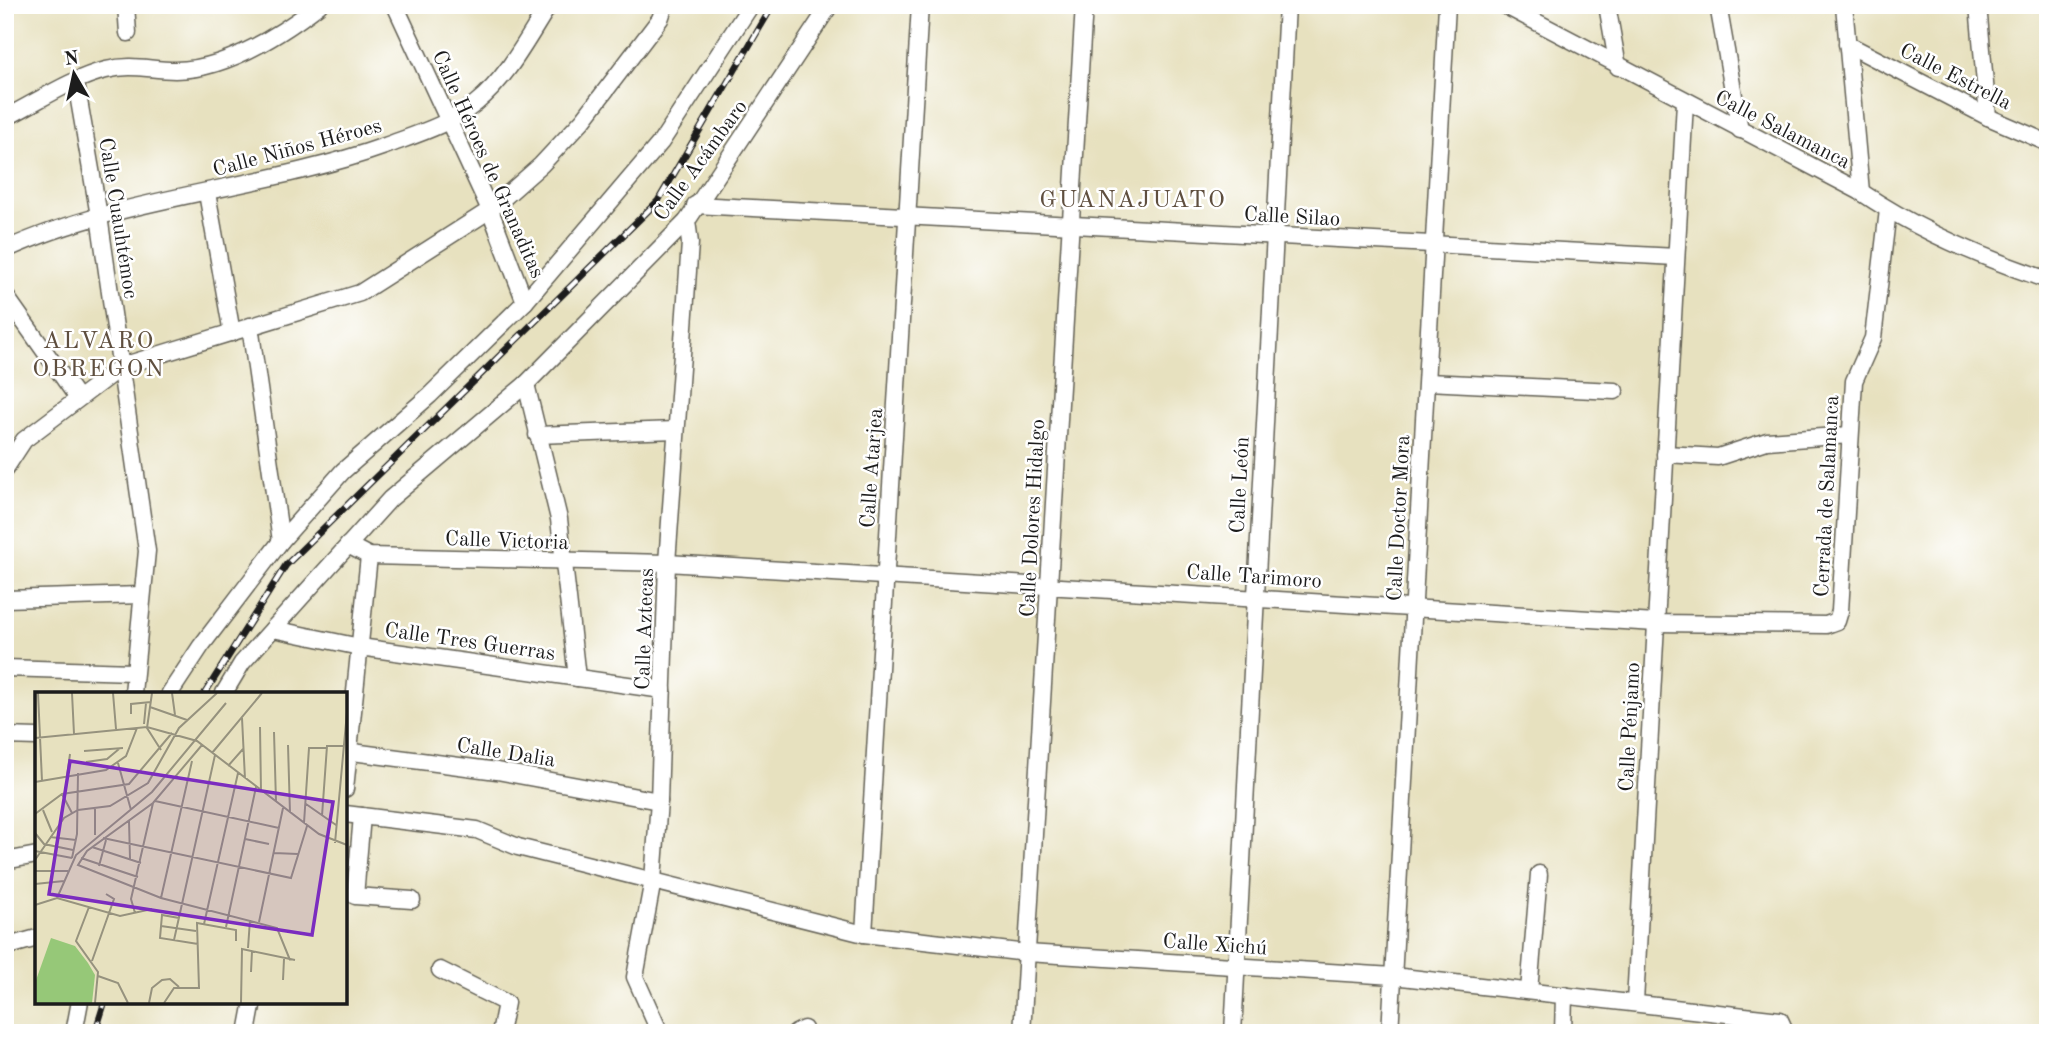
<svg xmlns="http://www.w3.org/2000/svg" width="2053" height="1038" viewBox="0 0 2053 1038" font-family="'Old Standard TT',serif">
<style>
.lines{fill:none;stroke-linecap:round;stroke-linejoin:round}
.minor-casing{stroke:#636155;stroke-width:19}
.minor{stroke:#fff;stroke-width:16}
.rail-casing{stroke:#1c1c1c;stroke-width:7}
.rail{stroke:#fff;stroke-width:4.5;stroke-dasharray:13;stroke-linecap:butt}
.labels{text-anchor:middle;stroke-width:5;stroke-linejoin:round;paint-order:stroke}
.street-label{font-size:21px;fill:#1c1c1c;stroke:#fff}
.quarter-label{font-size:24px;letter-spacing:2px;fill:#5f4f3f;stroke:#fff}
.inset-road{fill:none;stroke:#96927e;stroke-width:2}
.view{fill:#7b2cbf;fill-opacity:0.15;stroke:#7b2cbf;stroke-width:3.5}
.inset-edge{fill:none;stroke:#1c1c1c;stroke-width:3.5}
</style>
<rect width="100%" height="100%" fill="#fff"/>
<filter id="ink" filterUnits="userSpaceOnUse"><feTurbulence type="fractalNoise" baseFrequency=".0143" numOctaves="2"/><feDisplacementMap in="SourceGraphic" scale="14" xChannelSelector="R" yChannelSelector="G"/><feConvolveMatrix kernelMatrix="1 2 1 2 8 2 1 2 1" color-interpolation-filters="sRGB"/></filter>
<filter id="wash" filterUnits="userSpaceOnUse"><feTurbulence type="fractalNoise" baseFrequency=".00686" numOctaves="4" result="noise"/><feDisplacementMap in="SourceGraphic" scale="28" xChannelSelector="R" yChannelSelector="G"/><feGaussianBlur stdDeviation="1.57" result="paint"/><feColorMatrix in="noise" values="0 0 0 0 0 0 0 0 0 0 0 0 0 0 0 0 0 1.4 0 .05"/><feComposite in="paint" operator="in"/></filter>
<g filter="url(#wash)">
<rect width="100%" height="100%" fill="#e7e1bf"/>
</g>
<g filter="url(#ink)">
<g class="lines">
<defs>
<g id="minor">
<polyline points="126,5 128,33"/>
<polyline points="395,5 490,210 525,302"/>
<path d="M1504 5 1861 192C1919 231 1982 258 2048 280"/>
<polyline points="1607,5 1618,67"/>
<polyline points="1718,5 1740,130"/>
<polyline points="1844,5 1861,192"/>
<polyline points="1978,5 1988,117"/>
<polyline points="1847,44 1988,117 2048,143"/>
<polyline points="76,83 99,216 147,551 133,693"/>
<path d="M5 118C37 102 72 78 106 70 133 63 149 70 175 70 225 70 280 35 319 5"/>
<polyline points="207,193 232,333"/>
<polyline points="695,205 1676,257"/>
<path d="M5 250C125 195 262 190 385 146 417 134 449 125 476 103 508 77 527 39 549 5"/>
<polyline points="5,295 77,397"/>
<polyline points="250,326 281,541"/>
<polyline points="1427,382 1615,391"/>
<polyline points="526,384 559,519 577,678"/>
<polyline points="537,435 676,430"/>
<polyline points="1665,454 1718,457 1767,441 1850,435"/>
<polyline points="5,469 24,440 122,366 360,293 490,210 541,165 583,120 660,19 665,5"/>
<polyline points="348,545 369,556 667,563 1656,623 1826,625 1837,621 1840,611 1854,381 1873,338 1888,210"/>
<polyline points="5,599 142,595"/>
<polyline points="273,629 360,647 663,690"/>
<polyline points="5,668 133,672"/>
<polyline points="170,693 201,646 281,541 343,471 430,395 525,302 661,142 751,5"/>
<polyline points="224,693 242,663 390,499 526,384 687,221 830,5"/>
<polyline points="5,736 37,737"/>
<polyline points="345,751 497,771 659,801"/>
<polyline points="345,789 369,556"/>
<polyline points="345,814 477,830 518,847 864,934 1027,953 1393,976 1780,1020 1786,1033"/>
<polyline points="362,816 355,896 412,900"/>
<polyline points="5,861 37,855"/>
<polyline points="864,934 920,5"/>
<polyline points="5,947 37,938"/>
<polyline points="440,970 506,1003 500,1033"/>
<polyline points="1529,991 1539,874"/>
<polyline points="1635,1002 1685,102"/>
<polyline points="74,1033 80,1001"/>
<polyline points="247,1033 253,1001"/>
<polyline points="660,1033 635,977 653,880 659,801 667,563 690,243 687,221"/>
<polyline points="796,1033 804,1029"/>
<polyline points="1022,1033 1084,5"/>
<polyline points="1233,1033 1287,5"/>
<polyline points="1390,1033 1447,5"/>
<polyline points="1563,1033 1564,995"/>
</g>
</defs>
<use href="#minor" class="minor-casing"/>
<use href="#minor" class="minor"/>
<defs>
<g id="rail">
<polyline points="205,693 286,565 658,201 773,5"/>
<polyline points="95,1033 105,1001"/>
</g>
</defs>
<use href="#rail" class="rail-casing"/>
<use href="#rail" class="rail"/>
</g>
</g>
<g class="labels">
<g class="street-label">
<text transform="translate(1956 76) rotate(27)" y="7">Calle Estrella</text>
<text transform="translate(1783 129) rotate(27)" y="7">Calle Salamanca</text>
<text transform="translate(297 147) rotate(-15)" y="7">Calle Niños Héroes</text>
<text transform="translate(700 160) rotate(-54)" y="7">Calle Acámbaro</text>
<text transform="translate(489 164) rotate(66)" y="7">Calle Héroes de Granaditas</text>
<text transform="translate(1292 216) rotate(3)" y="7">Calle Silao</text>
<text transform="translate(119 218) rotate(81)" y="7">Calle Cuauhtémoc</text>
<text transform="translate(871 468) rotate(-86)" y="7">Calle Atarjea</text>
<text transform="translate(1239 485) rotate(-87)" y="7">Calle León</text>
<text transform="translate(1826 496) rotate(-87)" y="7">Cerrada de Salamanca</text>
<text transform="translate(1032 518) rotate(-87)" y="7">Calle Dolores Hidalgo</text>
<text transform="translate(1398 518) rotate(-87)" y="7">Calle Doctor Mora</text>
<text transform="translate(507 540) rotate(2)" y="7">Calle Victoria</text>
<text transform="translate(1254 576) rotate(4)" y="7">Calle Tarimoro</text>
<text transform="translate(644 629) rotate(-88)" y="7">Calle Aztecas</text>
<text transform="translate(470 641) rotate(8)" y="7">Calle Tres Guerras</text>
<text transform="translate(1629 727) rotate(-87)" y="7">Calle Pénjamo</text>
<text transform="translate(506 752) rotate(9)" y="7">Calle Dalia</text>
<text transform="translate(1215 944) rotate(4)" y="7">Calle Xichú</text>
</g>
<g class="quarter-label">
<text x="1133" y="207">GUANAJUATO</text>
<text x="99" y="348">ALVARO<tspan x="99" dy="28">OBREGON</tspan></text>
</g>
</g>
<g transform="translate(35 692)">
<rect width="312" height="312" fill="#e7e1bf"/>
<path d="M16 246 40 254 53 271 60 283 57 311H0V291Z" fill="#96c878"/>
<path class="inset-road" d="M3 1 7 89M37 1 39 42M78 1 81 37M117 1 112 36 126 58M137 1 140 23M115 15 152 28M96 22V12L116 10M207 26 210 87M109 32 111 11M225 35 226 99M239 40 241 110M0 46 112 35 162 49 284 142 312 153M167 53 118 111 52 159 43 173 126 206 242 236 255 268M253 53 255 121M49 59 88 56M177 61 227 1M51 70 72 67 84 57M83 71 96 118M193 74 208 57M32 84 35 62M0 90 71 78 91 64 102 36M27 102 37 121M120 109 244 136M271 112 301 133M8 118 17 140M0 122 27 102 94 92 137 41M287 124 292 54H308M94 129 95 167M269 131 274 56H292M0 141 9 152 38 158M60 143V116M15 145 41 148M68 146 256 186 272 134M210 147 234 152M300 151 312 20M57 155 106 171M0 159 37 166M239 161 263 162M37 166 42 142 43 81M46 166 103 185M0 168 29 126 43 118 75 114 113 91 144 36 182 1M64 174 71 148M0 179H33M0 192 29 189M22 206 41 163 117 100 191 11M126 206 157 69M0 213 22 206 85 224 117 217M54 215 41 249 63 280 60 311M100 221 96 207 118 111M144 226 127 223 125 246 163 252M224 230 248 116M169 232 203 81M126 234 161 239M191 235 221 95M139 248 180 63M213 256 215 228M57 269 79 207 71 202M216 280 217 259M63 284 83 291 93 311M248 288 249 267M114 311 117 296 127 288 135 287 144 295M129 311 139 296H164L162 231 201 238V249M206 311 207 257 260 268"/>
<path class="view" d="M35 69 298 110 277 243 14 202Z"/>
<rect width="312" height="312" class="inset-edge"/>
</g>
<rect width="2053" height="1038" fill="none" stroke="#fff" stroke-width="28"/>
<g transform="translate(74 74) rotate(351)" stroke="#ffffff" stroke-width="5" paint-order="stroke">
<path d="M0-5L12 26L0 18L-12 26Z" fill="#1c1c1c"/>
<text y="-10" font-size="19" font-weight="bold" text-anchor="middle" fill="#1c1c1c">N</text>
</g>
</svg>
